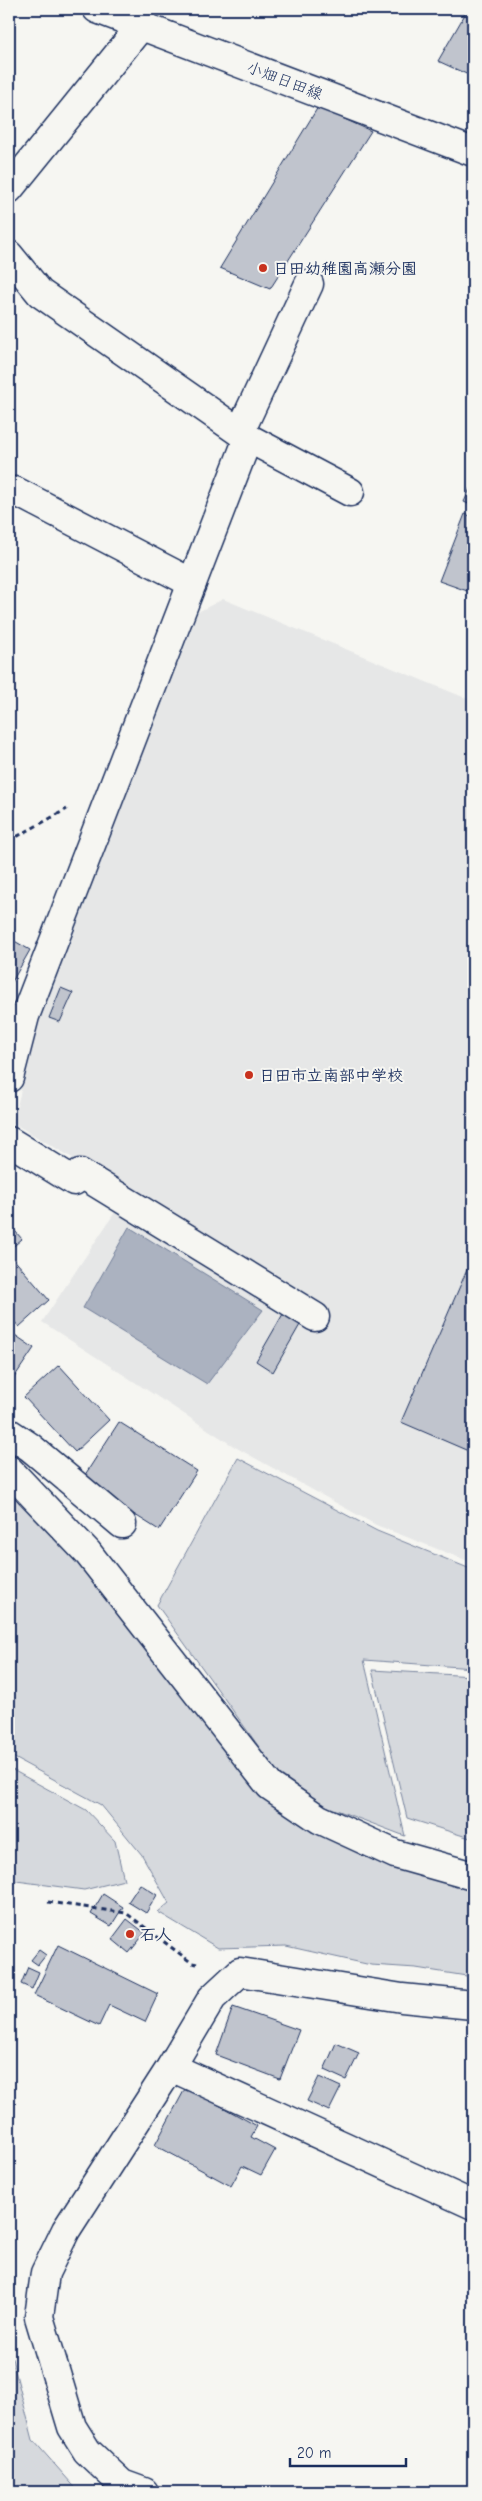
<svg xmlns="http://www.w3.org/2000/svg" width="482" height="2501" viewBox="0 0 482 2501" font-family="'Comic Neue','Klee One',sans-serif">
<style>
.built{fill:#e6e7e7}
.green{fill:#d6d9dd;stroke:#78849e}
.water{fill:#abb2c0;stroke:#717e99}
.building{fill:#c0c4cd;stroke:#1b2f5e}
.lines{fill:none;stroke-linecap:round;stroke-linejoin:round}
.minor-casing{stroke:#1b2f5e;stroke-width:31}
.secondary-casing{stroke:#1b2f5e;stroke-width:31}
.path{stroke:#1b2f5e;stroke-width:3;stroke-dasharray:5 4;stroke-linecap:butt}
.minor{stroke:#f6f6f2;stroke-width:28}
.secondary{stroke:#f6f6f2;stroke-width:28}
.poi-dot{fill:#c8321e;stroke:#f6f6f2;stroke-width:2}
.labels{text-anchor:middle;stroke-width:4;stroke-linejoin:round;paint-order:stroke}
.street-label{font-size:16px;fill:#1b2f5e;stroke:#f6f6f2}
.poi-label{font-size:16px;font-weight:bold;fill:#1b2f5e;stroke:#f6f6f2;text-anchor:start}
</style>
<rect width="100%" height="100%" fill="#f6f6f2"/>
<filter id="ink" filterUnits="userSpaceOnUse"><feTurbulence type="fractalNoise" baseFrequency=".02" numOctaves="2"/><feDisplacementMap in="SourceGraphic" scale="10" xChannelSelector="R" yChannelSelector="G"/><feConvolveMatrix kernelMatrix="1 2 1 2 8 2 1 2 1" color-interpolation-filters="sRGB"/></filter>
<g filter="url(#ink)">
<polygon class="built" points="223,599 473,701 473,1563 376,1525 235,1447 42,1322 129,1191 13,1123 36,1028 198,612"/>
<g class="green">
<polygon points="238,1458 377,1531 473,1570 473,1668 364,1660 405,1836 326,1806 277,1772 157,1605"/>
<polygon points="9,1489 79,1563 261,1791 300,1824 386,1859 473,1884 473,1977 416,1968 371,1965 286,1946 218,1948 158,1912 169,1903 142,1855 101,1805 9,1755"/>
<polygon points="372,1670 473,1676 473,1839 407,1818"/>
<polygon points="9,1768 86,1810 115,1841 124,1880 84,1890 9,1880"/>
<polygon points="9,2347 33,2440 79,2492 9,2492"/>
</g>
<polygon class="water" points="129,1227 263,1310 207,1384 83,1308"/>
<g class="building">
<polygon points="468,9 473,9 473,77 438,61"/>
<polygon points="318,107 371,131 270,289 220,268"/>
<polygon points="473,482 473,506 464,502"/>
<polygon points="465,514 473,517 473,593 439,581"/>
<polygon points="11,939 30,950 9,987 9,943"/>
<polygon points="61,988 73,993 60,1022 49,1018"/>
<polygon points="9,1224 22,1239 9,1250"/>
<polygon points="11,1256 49,1300 19,1327 9,1315 9,1257"/>
<polygon points="473,1256 473,1453 401,1422"/>
<polygon points="283,1314 301,1323 273,1372 256,1361"/>
<polygon points="9,1331 34,1348 9,1385"/>
<polygon points="59,1365 109,1420 75,1452 24,1397"/>
<polygon points="119,1422 197,1471 159,1530 81,1481"/>
<polygon points="140,1884 157,1895 146,1913 128,1902"/>
<polygon points="103,1894 123,1907 111,1926 91,1914"/>
<polygon points="127,1919 145,1933 129,1953 112,1939"/>
<polygon points="58,1945 158,1994 145,2022 109,2005 99,2026 34,1995"/>
<polygon points="39,1950 46,1955 38,1965 31,1960"/>
<polygon points="28,1967 39,1972 32,1989 21,1984"/>
<polygon points="233,2007 299,2030 280,2079 216,2055"/>
<polygon points="336,2043 359,2053 346,2080 324,2070"/>
<polygon points="319,2077 341,2087 329,2111 307,2101"/>
<polygon points="186,2087 257,2126 251,2137 275,2150 261,2175 242,2166 231,2186 155,2145"/>
<polygon points="9,2327 13,2328 12,2349 9,2349"/>
</g>
<g class="lines">
<defs>
<g id="minor">
<polyline points="9,189 141,26 141,9"/>
<polyline points="9,255 40,293 248,438 350,492"/>
<polyline points="240,432 309,284"/>
<polyline points="15,491 192,583"/>
<polyline points="9,1078 25,1016 248,438"/>
<polyline points="9,1141 74,1181 80,1173 315,1317"/>
<polyline points="9,1433 30,1447 122,1524"/>
<polyline points="9,1470 88,1553 270,1786 319,1819 395,1854 473,1876"/>
<polyline points="171,2067 473,2205"/>
<polyline points="144,2492 122,2484 87,2451 72,2427 39,2317 45,2273 66,2230 171,2067 212,1998 240,1972 402,1998 473,2005"/>
</g>
<polyline id="secondary" points="97,9 473,152"/>
</defs>
<use href="#minor" class="minor-casing"/>
<use href="#secondary" class="secondary-casing"/>
<g class="path">
<polyline points="9,841 67,809"/>
<polyline points="48,1902 126,1913 192,1963 197,1964"/>
</g>
<use href="#minor" class="minor"/>
<use href="#secondary" class="secondary"/>
</g>
</g>
<g class="poi-dot">
<circle cx="263" cy="268" r="5"/>
<circle cx="249" cy="1075" r="5"/>
<circle cx="130" cy="1934" r="5"/>
</g>
<g class="labels">
<g class="street-label">
<text transform="translate(285 80) rotate(21)" y="6">小畑日田線</text>
</g>
<g class="poi-label">
<text x="273" y="274">日田幼稚園高瀬分園</text>
<text x="259" y="1081">日田市立南部中学校</text>
<text x="140" y="1940">石人</text>
</g>
</g>
<rect width="482" height="2501" fill="none" stroke="#f6f6f2" stroke-width="30"/>
<rect x="15" y="15" width="452" height="2471" fill="none" stroke="#1b2f5e" stroke-width="2" filter="url(#ink)"/>
<path d="M290 2458v8h116v-8" fill="none" stroke="#1b2f5e" stroke-width="2.5"/>
<text x="297" y="2458" font-size="15" fill="#1b2f5e" stroke="#f6f6f2" stroke-width="4" paint-order="stroke">20 m</text>
</svg>
